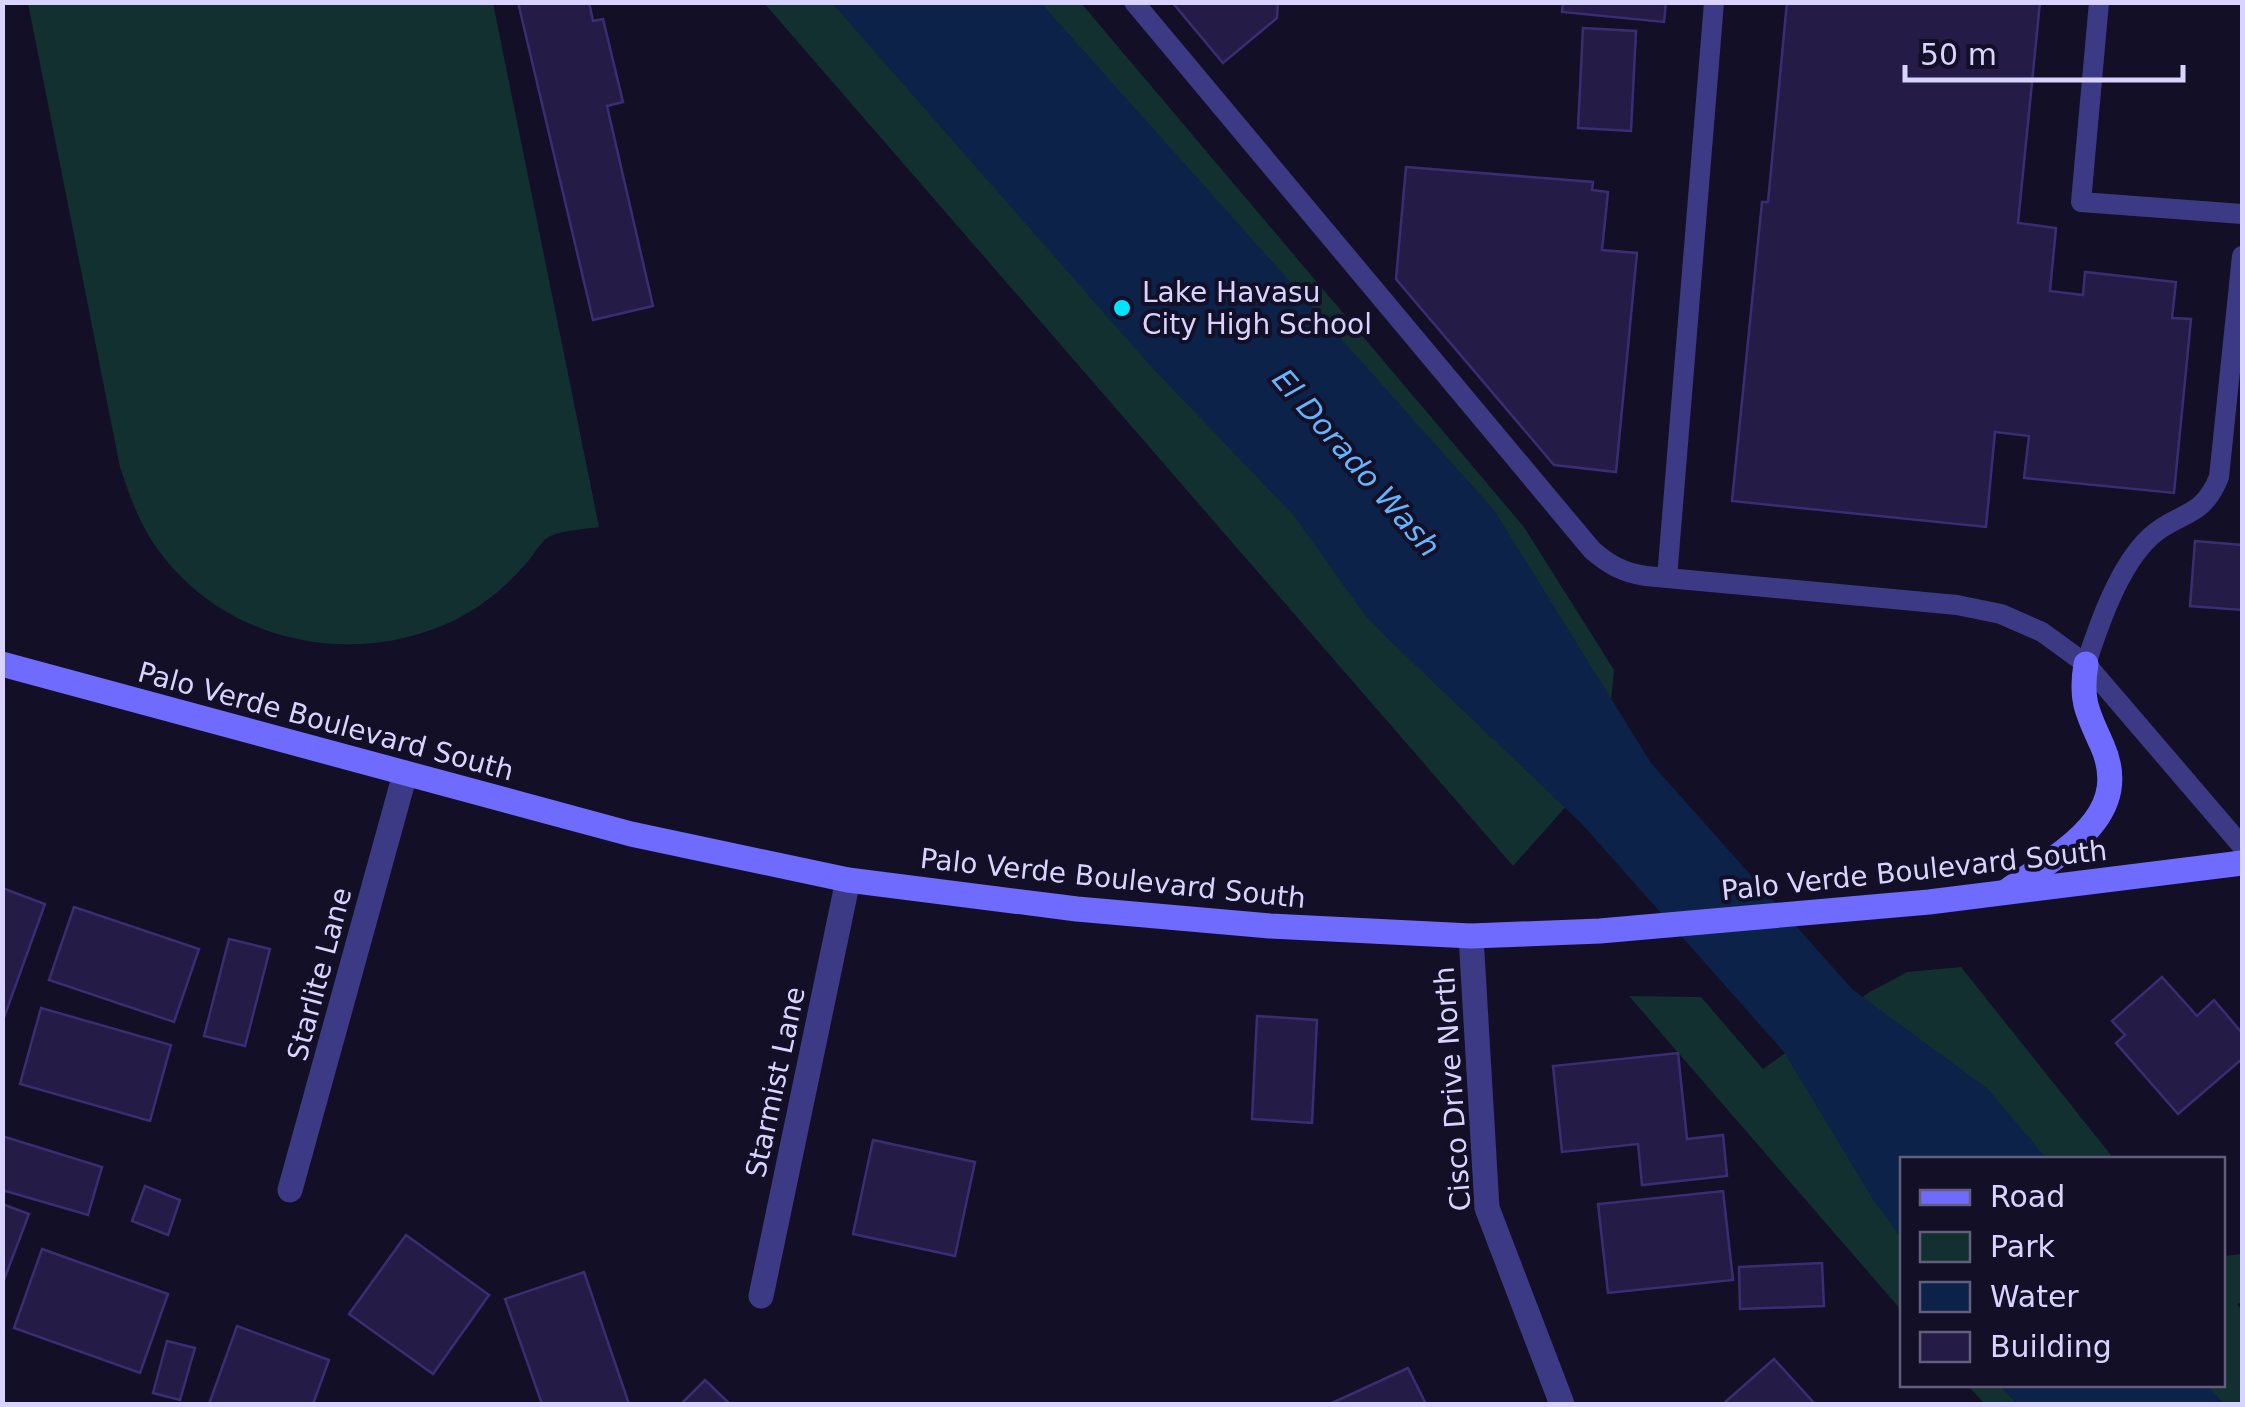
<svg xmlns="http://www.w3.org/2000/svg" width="2245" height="1407" viewBox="0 0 2245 1407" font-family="'DejaVu Sans',sans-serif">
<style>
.green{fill:#12302f}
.water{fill:#0c2248}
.building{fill:#241b47;stroke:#3b2d73;stroke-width:2.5}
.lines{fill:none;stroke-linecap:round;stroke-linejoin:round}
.lane{stroke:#3d3a85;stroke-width:20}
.street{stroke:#3d3a85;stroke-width:25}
.secondary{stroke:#6f6bff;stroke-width:25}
.poi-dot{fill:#00e5ff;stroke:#130f26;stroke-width:4}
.labels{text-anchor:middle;stroke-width:8;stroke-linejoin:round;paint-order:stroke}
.poi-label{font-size:28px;fill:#d9d4ff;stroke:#130f26;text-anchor:start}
.street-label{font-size:28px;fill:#d9d4ff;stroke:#130f26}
.water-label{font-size:30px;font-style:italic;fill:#62b6ff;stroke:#130f26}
</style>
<rect width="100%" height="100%" fill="#130f26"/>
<g class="green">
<path d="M28 3H493L599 527C586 529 557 531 549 537 541 541 535 553 529 560 510 583 486 604 459 618 355 671 221 643 154 544 138 520 129 494 120 467Z"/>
<polygon points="764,3 1081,3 1524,527 1614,670 1611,700 1618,748 1513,866"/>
<polygon points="1961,967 2114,1159 1902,1160 1902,1311 1629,996 1701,997 1763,1069 1868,993 1907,972"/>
<polygon points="2242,1254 2242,1302 2237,1304 2242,1310 2242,1404 1985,1404 1967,1385 2222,1384 2223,1256"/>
</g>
<g class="water">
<polygon points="832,3 1041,3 1494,510 1651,763 1853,990 1988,1089 2047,1159 1902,1160 1902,1239 1872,1198 1784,1052 1582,824 1385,636 1364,614 1295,517 1146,361"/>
<polygon points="1999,1385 2207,1385 2224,1404 2017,1404"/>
</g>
<g class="building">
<polygon points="518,2 589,2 593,21 603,19 623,102 607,106 653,306 593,320"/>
<polygon points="1172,2 1278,2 1277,18 1223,63"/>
<polygon points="1563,2 1666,2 1664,22 1562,12"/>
<polygon points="1787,2 2040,2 2018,223 2056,228 2050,291 2083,295 2085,272 2176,282 2172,318 2191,319 2174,493 2024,478 2029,436 1995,432 1986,527 1732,501 1762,202 1768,202"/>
<polygon points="1583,28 1636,31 1631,131 1578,128"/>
<polygon points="1406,167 1593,182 1592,190 1608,192 1602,250 1637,253 1616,472 1554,465 1396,279"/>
<polygon points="2195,541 2242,545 2242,610 2190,606"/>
<polygon points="2,888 45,904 2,1023"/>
<polygon points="74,907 199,949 174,1022 49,980"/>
<polygon points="229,939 270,949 245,1046 204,1036"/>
<polygon points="2162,977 2197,1016 2214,1000 2242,1033 2242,1059 2178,1114 2116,1043 2125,1035 2112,1021"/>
<polygon points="41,1008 171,1045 150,1121 20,1084"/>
<polygon points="1257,1016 1317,1020 1312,1123 1252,1119"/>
<polygon points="1678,1053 1687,1139 1723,1135 1727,1176 1642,1185 1638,1144 1562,1152 1553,1066"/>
<polygon points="2,1136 102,1167 88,1215 2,1190"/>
<polygon points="873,1140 975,1162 955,1256 853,1234"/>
<polygon points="145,1186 180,1200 168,1235 132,1221"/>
<polygon points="1723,1191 1733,1280 1608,1293 1598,1204"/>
<polygon points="2,1204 29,1214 2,1285"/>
<polygon points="406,1235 489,1295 433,1374 349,1314"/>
<polygon points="42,1249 168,1294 140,1373 14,1328"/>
<polygon points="1822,1263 1824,1306 1740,1309 1739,1267"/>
<polygon points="584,1272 629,1404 542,1404 505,1299"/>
<polygon points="237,1326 329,1360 313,1404 209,1404"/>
<polygon points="167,1341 195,1348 180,1400 153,1393"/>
<polygon points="1774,1359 1815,1404 1723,1404"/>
<polygon points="1408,1368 1426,1404 1333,1404 1332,1403"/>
<polygon points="705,1380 730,1404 681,1404"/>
</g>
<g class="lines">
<g class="lane">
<path d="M1134 2 1592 550C1609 565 1624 573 1646 576L1957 605 2001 614 2042 632 2086 664 2242 846"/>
<polyline points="2099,2 2081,202 2242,214"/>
<polyline points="1667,578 1714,2"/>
<path d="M2086 664C2099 624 2119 566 2150 537 2178 511 2202 520 2219 477L2242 256"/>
</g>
<g class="street">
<polyline points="1471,936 1487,1208 1562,1404"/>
<polyline points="290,1190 405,774"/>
<polyline points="761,1296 848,880"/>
</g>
<g class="secondary">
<polyline points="2,664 631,834 848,880 1077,909 1270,926 1471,936 1600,931 1929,902 2242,863"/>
<path d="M2007 891C2056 855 2135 819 2102 745 2087 712 2080 700 2086 664"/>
</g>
</g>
<circle class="poi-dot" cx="1122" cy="308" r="10"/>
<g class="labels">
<g class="poi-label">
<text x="1142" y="302">Lake Havasu<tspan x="1142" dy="32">City High School</tspan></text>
</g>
<g class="street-label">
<text transform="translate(326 721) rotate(15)" y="10">Palo Verde Boulevard South</text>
<text transform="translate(1914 870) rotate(-6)" y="10">Palo Verde Boulevard South</text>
<text transform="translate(1113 878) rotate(6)" y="10">Palo Verde Boulevard South</text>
<text transform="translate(319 974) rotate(-75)" y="10">Starlite Lane</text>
<text transform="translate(775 1082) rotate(-78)" y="10">Starmist Lane</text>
<text transform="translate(1452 1089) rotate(-94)" y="10">Cisco Drive North</text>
</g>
<g class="water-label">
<text transform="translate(1356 463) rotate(49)" y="10">El Dorado Wash</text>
</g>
</g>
<rect width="2245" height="1407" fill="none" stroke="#d9d4ff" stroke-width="10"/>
<rect x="1900" y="1157" width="325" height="230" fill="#130f26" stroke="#625e7d" stroke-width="2.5"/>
<rect x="1920" y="1190" width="50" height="15" fill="#6f6bff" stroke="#625e7d" stroke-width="2.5"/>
<text x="1990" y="1207" font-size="30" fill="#d9d4ff">Road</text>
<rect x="1920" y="1232" width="50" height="30" fill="#12302f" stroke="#625e7d" stroke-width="2.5"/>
<text x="1990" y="1257" font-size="30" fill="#d9d4ff">Park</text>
<rect x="1920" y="1282" width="50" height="30" fill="#0c2248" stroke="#625e7d" stroke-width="2.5"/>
<text x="1990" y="1307" font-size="30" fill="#d9d4ff">Water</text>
<rect x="1920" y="1332" width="50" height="30" fill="#241b47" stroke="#625e7d" stroke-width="2.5"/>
<text x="1990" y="1357" font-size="30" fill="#d9d4ff">Building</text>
<path d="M1905 65v15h278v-15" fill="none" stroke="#d9d4ff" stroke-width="5"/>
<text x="1920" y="65" font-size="30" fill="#d9d4ff" stroke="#130f26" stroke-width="8" paint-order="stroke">50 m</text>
</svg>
